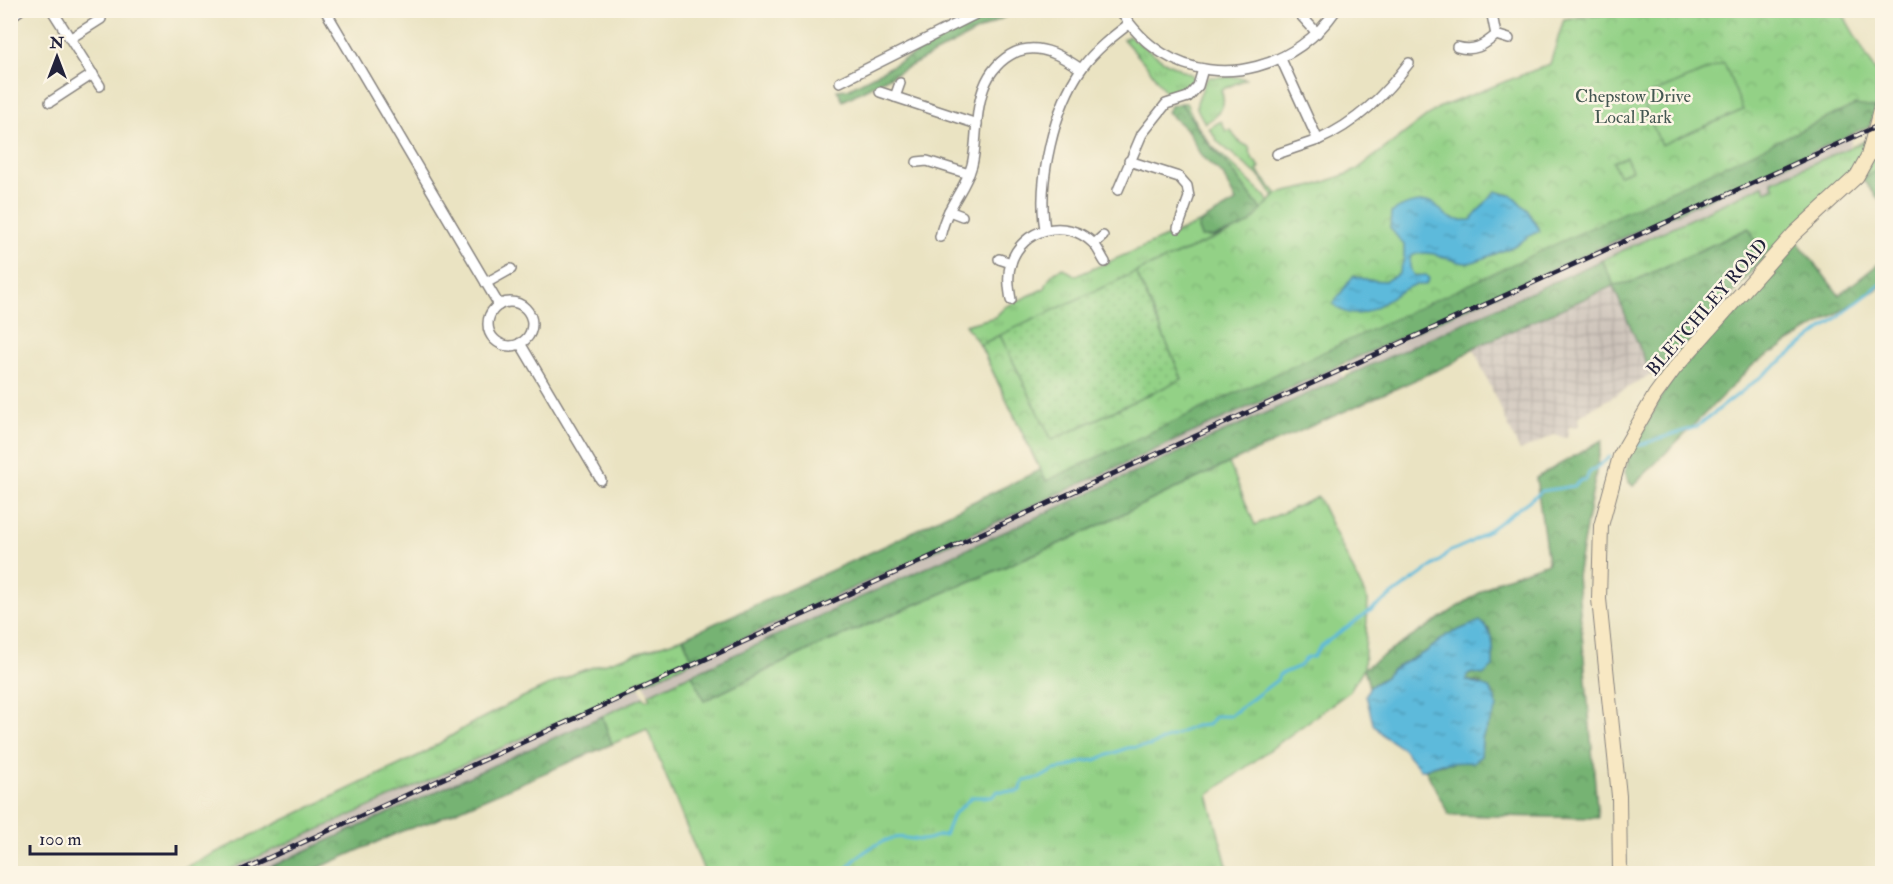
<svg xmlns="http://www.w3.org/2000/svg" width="1893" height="884" viewBox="0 0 1893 884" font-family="'IM FELL Double Pica',serif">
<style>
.industrial{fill:url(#industrial-grid)}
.railway{fill:#ccc2b9}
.grass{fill:url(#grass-tufts);stroke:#5a7a60;stroke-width:1.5}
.forest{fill:url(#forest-crowns);stroke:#4c6a57;stroke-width:1.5}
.park{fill:url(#park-crowns);stroke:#5a7a60;stroke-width:1.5}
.garden{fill:url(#garden-dots);stroke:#5a7a60;stroke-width:1.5}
.pitch{fill:#93d186;stroke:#5a7a60;stroke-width:1.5}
.water{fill:url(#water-ripples);stroke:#406e8b;stroke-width:1.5}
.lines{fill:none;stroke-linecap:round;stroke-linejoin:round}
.stream{stroke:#5dbadb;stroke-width:3}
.street-casing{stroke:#86827e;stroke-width:12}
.secondary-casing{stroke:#86827e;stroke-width:16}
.street{stroke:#fff;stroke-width:9}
.secondary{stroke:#f8e8c3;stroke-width:14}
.rail-casing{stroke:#22223b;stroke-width:5}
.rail{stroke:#fcf5e5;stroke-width:3;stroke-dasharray:9;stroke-linecap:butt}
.labels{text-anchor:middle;stroke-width:5;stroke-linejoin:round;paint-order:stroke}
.park-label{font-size:18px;fill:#445752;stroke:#fcf5e5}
.street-label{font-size:18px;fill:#22223b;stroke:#fcf5e5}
</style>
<defs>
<pattern id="industrial-grid" width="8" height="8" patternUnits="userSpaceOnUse" patternTransform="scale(1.5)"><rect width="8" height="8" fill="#ccc2b9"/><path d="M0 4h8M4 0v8" fill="none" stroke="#afa6a0"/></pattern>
<pattern id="grass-tufts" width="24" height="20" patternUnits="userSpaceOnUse" patternTransform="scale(1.5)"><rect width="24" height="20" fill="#93d186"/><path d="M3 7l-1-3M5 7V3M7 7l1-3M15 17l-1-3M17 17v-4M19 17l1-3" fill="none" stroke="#7eb375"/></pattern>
<pattern id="forest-crowns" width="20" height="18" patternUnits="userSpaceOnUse" patternTransform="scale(1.5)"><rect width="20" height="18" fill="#76b373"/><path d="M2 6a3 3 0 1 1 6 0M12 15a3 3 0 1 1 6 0" fill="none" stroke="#609160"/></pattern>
<pattern id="park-crowns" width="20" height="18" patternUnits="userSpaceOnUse" patternTransform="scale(1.5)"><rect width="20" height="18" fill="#93d186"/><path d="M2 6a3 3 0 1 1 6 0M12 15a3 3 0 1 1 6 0" fill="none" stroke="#7eb375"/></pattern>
<pattern id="garden-dots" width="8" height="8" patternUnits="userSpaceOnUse" patternTransform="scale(1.5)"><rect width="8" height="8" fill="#93d186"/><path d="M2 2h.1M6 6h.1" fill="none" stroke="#7eb375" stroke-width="1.8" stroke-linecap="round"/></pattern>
<pattern id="water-ripples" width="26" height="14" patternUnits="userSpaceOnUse" patternTransform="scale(1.5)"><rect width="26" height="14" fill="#5dbadb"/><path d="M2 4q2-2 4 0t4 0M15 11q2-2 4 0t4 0" fill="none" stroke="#4c97b3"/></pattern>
</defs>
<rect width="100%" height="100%" fill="#fcf5e5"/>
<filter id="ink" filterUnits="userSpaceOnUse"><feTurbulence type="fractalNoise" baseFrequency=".0167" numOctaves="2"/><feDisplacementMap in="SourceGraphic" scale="12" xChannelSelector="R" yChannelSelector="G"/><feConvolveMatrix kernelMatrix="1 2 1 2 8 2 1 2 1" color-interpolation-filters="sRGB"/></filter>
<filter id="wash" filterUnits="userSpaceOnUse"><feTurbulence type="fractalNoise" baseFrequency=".008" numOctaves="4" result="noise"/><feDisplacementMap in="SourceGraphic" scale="24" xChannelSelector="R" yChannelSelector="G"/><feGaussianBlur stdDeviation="1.35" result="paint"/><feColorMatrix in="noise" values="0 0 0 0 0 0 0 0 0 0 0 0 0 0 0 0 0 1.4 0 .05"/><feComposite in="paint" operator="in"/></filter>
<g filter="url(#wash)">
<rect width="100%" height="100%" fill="#eae3c2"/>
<polygon class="industrial" points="1614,286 1651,374 1578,417 1579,426 1569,427 1567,438 1554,435 1520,451 1473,348"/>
<g class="railway">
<polygon points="1854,133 1849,148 1772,181 1774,187 1766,191 1763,186 1352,375 1346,363"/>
<polygon points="1338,366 1343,378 649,694 644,683"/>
<polygon points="639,686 644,697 370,823 257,873 222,874"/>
</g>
<g class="grass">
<polygon points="1129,36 1164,61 1192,75 1193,82 1188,90 1166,93 1148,67 1123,39"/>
<path d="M1210 77H1238L1246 79 1221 90C1228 106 1219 115 1205 123 1195 107 1194 106 1202 90 1204 84 1204 81 1210 77Z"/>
<polygon points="1181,103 1186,103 1198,127 1212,146 1265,196 1269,203 1261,211 1230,168 1206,141"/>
<path d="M1221 121 1226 131 1231 130C1235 139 1240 143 1249 147L1252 158 1260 167 1257 171 1277 194 1274 197 1261 178 1218 142 1209 128Z"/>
<path d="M1882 133V167L1862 179C1871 166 1876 151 1879 135Z"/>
<polygon points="1867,140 1857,166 1847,178 1763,259 1749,228 1632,282 1614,286 1602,260 1763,185 1766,191 1774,187 1772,181"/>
<path d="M1201 222 1198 229 1213 237 1235 230 1136 272 980 345 965 325 995 317 1005 307 1045 288C1049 277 1052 272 1063 268L1076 276Z"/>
<polygon points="1229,463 1255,525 1318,497 1368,601 1364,668 1349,692 1208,795 1229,873 705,873 647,729 612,744 602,716 644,697 646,700 650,698 649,694 692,674 704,701 813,648 1070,539"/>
<polygon points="683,638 693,661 644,683 642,679 637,682 639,686 222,873 173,873 422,754 469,725 521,698 578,672"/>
</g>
<g class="forest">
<polygon points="1646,10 1841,10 1876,108 1870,126 1338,366 693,661 683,638 889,544 943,516 1040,470 980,345 1000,335 1052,440 1078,444 1212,394 1235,230 1213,237 1201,237 1198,229 1201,222 1236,202 1223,175 1201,156 1188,131 1167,112 1171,106 1181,103 1206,141 1230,168 1262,211 1274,197 1293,204 1541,100 1564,19"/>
<polygon points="995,11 1016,11 843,101 837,90 848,89"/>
<polygon points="1882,167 1882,203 1862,179"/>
<polygon points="1749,228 1763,259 1659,378 1651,374 1613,286 1473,348 1455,362 1229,463 1070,539 813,648 704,701 692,674 1602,260 1614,285 1632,282"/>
<polygon points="1798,242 1839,295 1882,261 1882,286 1755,363 1633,486 1629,482 1625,472 1629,458 1662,395 1677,373 1783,256"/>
<path d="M1602 440 1577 576 1598 818 1449 815 1425 769C1443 762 1462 760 1481 756L1482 738 1487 726 1480 683 1466 680 1467 675 1473 673 1493 643 1489 629 1480 622 1447 635 1427 651 1391 670 1386 677 1369 687 1364 668 1499 580 1548 563 1536 478Z"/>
<polygon points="602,716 612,744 433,821 402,831 307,873 257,873"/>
</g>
<polygon class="park" points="1646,10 1841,11 1877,74 1876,108 1855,105 1046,481 980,345 1000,335 1052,440 1182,379 1136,272 1249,224 1277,194 1314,186 1355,171 1438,108 1550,64 1564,19"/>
<polygon class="garden" points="1136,272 1182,379 1052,440 1000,335"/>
<g class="pitch">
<polygon points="1724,63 1743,110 1661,145 1641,98"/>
<polygon points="1626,157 1632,170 1619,175 1613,162"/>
</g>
<g class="water">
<path d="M1495 191 1513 196 1528 211 1540 231C1527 235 1526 240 1516 245 1508 249 1474 263 1467 263 1445 262 1438 248 1411 255 1409 264 1409 269 1414 276L1426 275 1429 279 1425 285C1422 285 1418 285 1415 285 1388 291 1364 333 1333 304L1353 276 1369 280 1385 281 1399 274 1404 259V245L1390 228 1391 213C1407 203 1415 201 1433 202 1447 217 1450 222 1471 220Z"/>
<path d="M1480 621C1496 634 1493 648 1493 667L1483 675 1473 673 1467 675 1466 680 1489 688 1495 698 1497 708 1482 738 1481 756 1473 762 1441 763 1425 769H1420L1402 748 1385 737 1373 724 1366 695 1369 687 1386 677 1391 670 1427 651 1447 635Z"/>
</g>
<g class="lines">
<g class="stream">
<polyline points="1639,445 1696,427 1882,283"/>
<path d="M843 874C853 858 875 842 894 838 902 836 913 840 922 840 931 840 936 834 945 835L953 815 972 797H992L998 791 1017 792 1021 790 1023 781 1040 778 1054 770 1066 768 1081 762 1095 760 1127 748 1150 746 1195 726 1208 725 1215 716H1230L1277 680 1279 675 1300 666 1307 657H1313L1321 646 1441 560 1449 552 1469 543 1485 533 1542 491 1574 486 1581 480H1586L1589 473 1610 457"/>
</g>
</g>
</g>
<g filter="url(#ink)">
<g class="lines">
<defs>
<g id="street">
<polyline points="52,10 100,86"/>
<polyline points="325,10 499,305"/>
<path d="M1120 10C1131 27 1144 42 1162 53 1221 90 1298 66 1336 10"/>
<polyline points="1296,10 1317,33"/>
<polyline points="1491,10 1496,35"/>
<polyline points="10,17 20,10"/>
<polyline points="71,38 101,19"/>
<path d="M1457 47C1474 52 1483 46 1496 35L1509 39"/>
<path d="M1281 59 1318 140C1356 123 1384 96 1409 63"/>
<polyline points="840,82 984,10"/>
<polyline points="880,92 977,124"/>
<polyline points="895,97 900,83"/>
<polyline points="50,102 93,74"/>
<polyline points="1277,154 1318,140"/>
<polyline points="1129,161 1179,177 1187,186 1189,197 1178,228"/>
<polyline points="917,162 927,161 969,174"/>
<polyline points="1118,190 1142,134 1166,104 1188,97 1198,86 1203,69"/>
<polyline points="949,211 962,216"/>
<path d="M1045 229C1037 182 1054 107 1082 68 1095 50 1112 37 1129 24"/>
<path d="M940 237C942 228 945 219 949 211 957 195 967 183 972 165 977 145 975 122 980 101 987 66 1016 38 1053 53 1063 57 1072 63 1081 69"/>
<polyline points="1094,244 1103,236"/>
<polyline points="999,259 1011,263"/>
<polyline points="486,283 511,269"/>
<path d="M1011 300C1009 288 1007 275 1011 263 1022 228 1066 217 1093 243 1098 248 1101 256 1105 262"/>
<circle cx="510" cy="324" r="22"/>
<polyline points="520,343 601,480"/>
</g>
<polyline id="secondary" points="1620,874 1619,796 1599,599 1601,526 1620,456 1655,395 1674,369 1794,234 1857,176 1868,156 1882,103"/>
</defs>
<use href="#street" class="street-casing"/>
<use href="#secondary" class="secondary-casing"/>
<use href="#street" class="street"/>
<use href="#secondary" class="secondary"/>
<defs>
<polyline id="rail" points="233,874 1882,124"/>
</defs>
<use href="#rail" class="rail-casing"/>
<use href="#rail" class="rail"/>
</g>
</g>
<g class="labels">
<g class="park-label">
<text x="1633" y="102">Chepstow Drive<tspan x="1633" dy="21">Local Park</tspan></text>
</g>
<g class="street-label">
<text transform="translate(1707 307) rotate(-49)" y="6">BLETCHLEY ROAD</text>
</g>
</g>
<rect width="1893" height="884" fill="none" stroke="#fcf5e5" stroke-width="36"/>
<g transform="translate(57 57)" stroke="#fcf5e5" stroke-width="4.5" paint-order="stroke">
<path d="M0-4.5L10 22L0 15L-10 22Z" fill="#22223b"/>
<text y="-9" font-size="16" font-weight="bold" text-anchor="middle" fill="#22223b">N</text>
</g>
<path d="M30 845v9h146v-9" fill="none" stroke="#22223b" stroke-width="3"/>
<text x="39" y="845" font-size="18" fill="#22223b" stroke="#fcf5e5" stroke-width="4.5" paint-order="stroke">100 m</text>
</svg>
